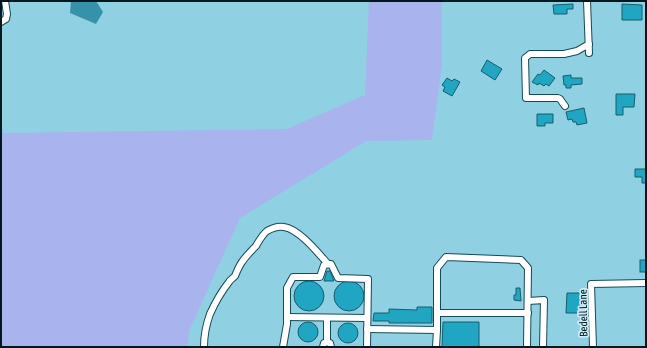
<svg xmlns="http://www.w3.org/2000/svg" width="647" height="348" viewBox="0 0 647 348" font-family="'Asap Condensed',sans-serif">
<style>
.green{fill:#a9b3ee}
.water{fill:#3692a8}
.building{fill:#20a6c3;stroke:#165d6d}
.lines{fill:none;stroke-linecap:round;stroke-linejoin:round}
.minor-casing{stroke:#164a56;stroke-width:8}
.minor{stroke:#fff;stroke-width:6}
.labels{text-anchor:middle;stroke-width:3.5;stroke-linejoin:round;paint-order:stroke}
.street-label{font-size:11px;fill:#00171d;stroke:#ccecf5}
</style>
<rect width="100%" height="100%" fill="#8fd1e3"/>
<polygon class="green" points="369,1 442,1 442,64 432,140 366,141 240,218 189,331 188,347 1,347 1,133 287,129 365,95"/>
<polygon class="water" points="71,1 96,1 103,12 96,24 70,13"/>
<g class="building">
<polygon points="573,4 573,9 567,9 567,14 554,14 553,5"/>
<polygon points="622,4 642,5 642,20 622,20"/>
<polygon points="487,60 502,69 495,80 481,71"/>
<polygon points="544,70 555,78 549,86 546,84 544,86 539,83 538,85 532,82 538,74 540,75"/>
<polygon points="571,75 571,78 582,78 582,84 571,85 571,88 566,88 566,85 564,85 563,76"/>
<polygon points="447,78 452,81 454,79 460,82 452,96 443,91 445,87 442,85"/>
<polygon points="616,94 635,94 634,107 623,107 623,115 616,115"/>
<polygon points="584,108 587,123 577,125 576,122 573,122 572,119 568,120 566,112"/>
<polygon points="537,114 553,114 553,123 545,123 545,126 537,126"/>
<polygon points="635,169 646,169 646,183 642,183 642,177 635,177"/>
<rect x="640" y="260" width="6" height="12"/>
<polygon points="327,271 330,271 334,281 324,281"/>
<circle cx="349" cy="296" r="15"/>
<circle cx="309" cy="296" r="15"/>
<polygon points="516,288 520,288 521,301 514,300 514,295 516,295"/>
<polygon points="567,293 583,293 583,313 566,313"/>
<polygon points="417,307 432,307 432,323 389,323 389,321 373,321 374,313 389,313 389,309 417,310"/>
<circle cx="308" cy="332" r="10"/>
<polygon points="443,322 479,322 479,347 442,347"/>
<circle cx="348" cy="333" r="10"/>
</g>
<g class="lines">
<defs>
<g id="minor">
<polyline points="587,1 589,53"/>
<polyline points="1,22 6,19 7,14 5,1"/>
<polyline points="565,106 560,99 558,98 526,98 525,58 530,54 564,54 577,51 589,44"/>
<polyline points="528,301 544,300 543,347"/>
<polyline points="437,313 528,313"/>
<polyline points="287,317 367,318"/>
<polyline points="327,318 327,342"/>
<polyline points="367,329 437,330 436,347"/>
<polyline points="437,330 437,268 446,257 521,260 528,268 527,347"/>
<path d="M204 347C204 336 206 325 210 314 215 303 221 292 229 282 230 280 233 278 235 276 237 271 239 266 242 262 246 256 251 251 256 246 259 241 262 235 267 231 272 228 278 226 284 227 299 229 318 253 328 264"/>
<polyline points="283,347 287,324 287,288 293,277 320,277 324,265 331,264 338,278 368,279 367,347"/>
<polyline points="323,347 324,343 327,342 330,343 331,347"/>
<polyline points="593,347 591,284 646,283"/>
</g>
</defs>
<use href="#minor" class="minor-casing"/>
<use href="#minor" class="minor"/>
</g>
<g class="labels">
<g class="street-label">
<text transform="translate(583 313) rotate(-91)" y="4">Bedell Lane</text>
</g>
</g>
<rect width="647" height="348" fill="none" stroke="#00171d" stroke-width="4"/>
</svg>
